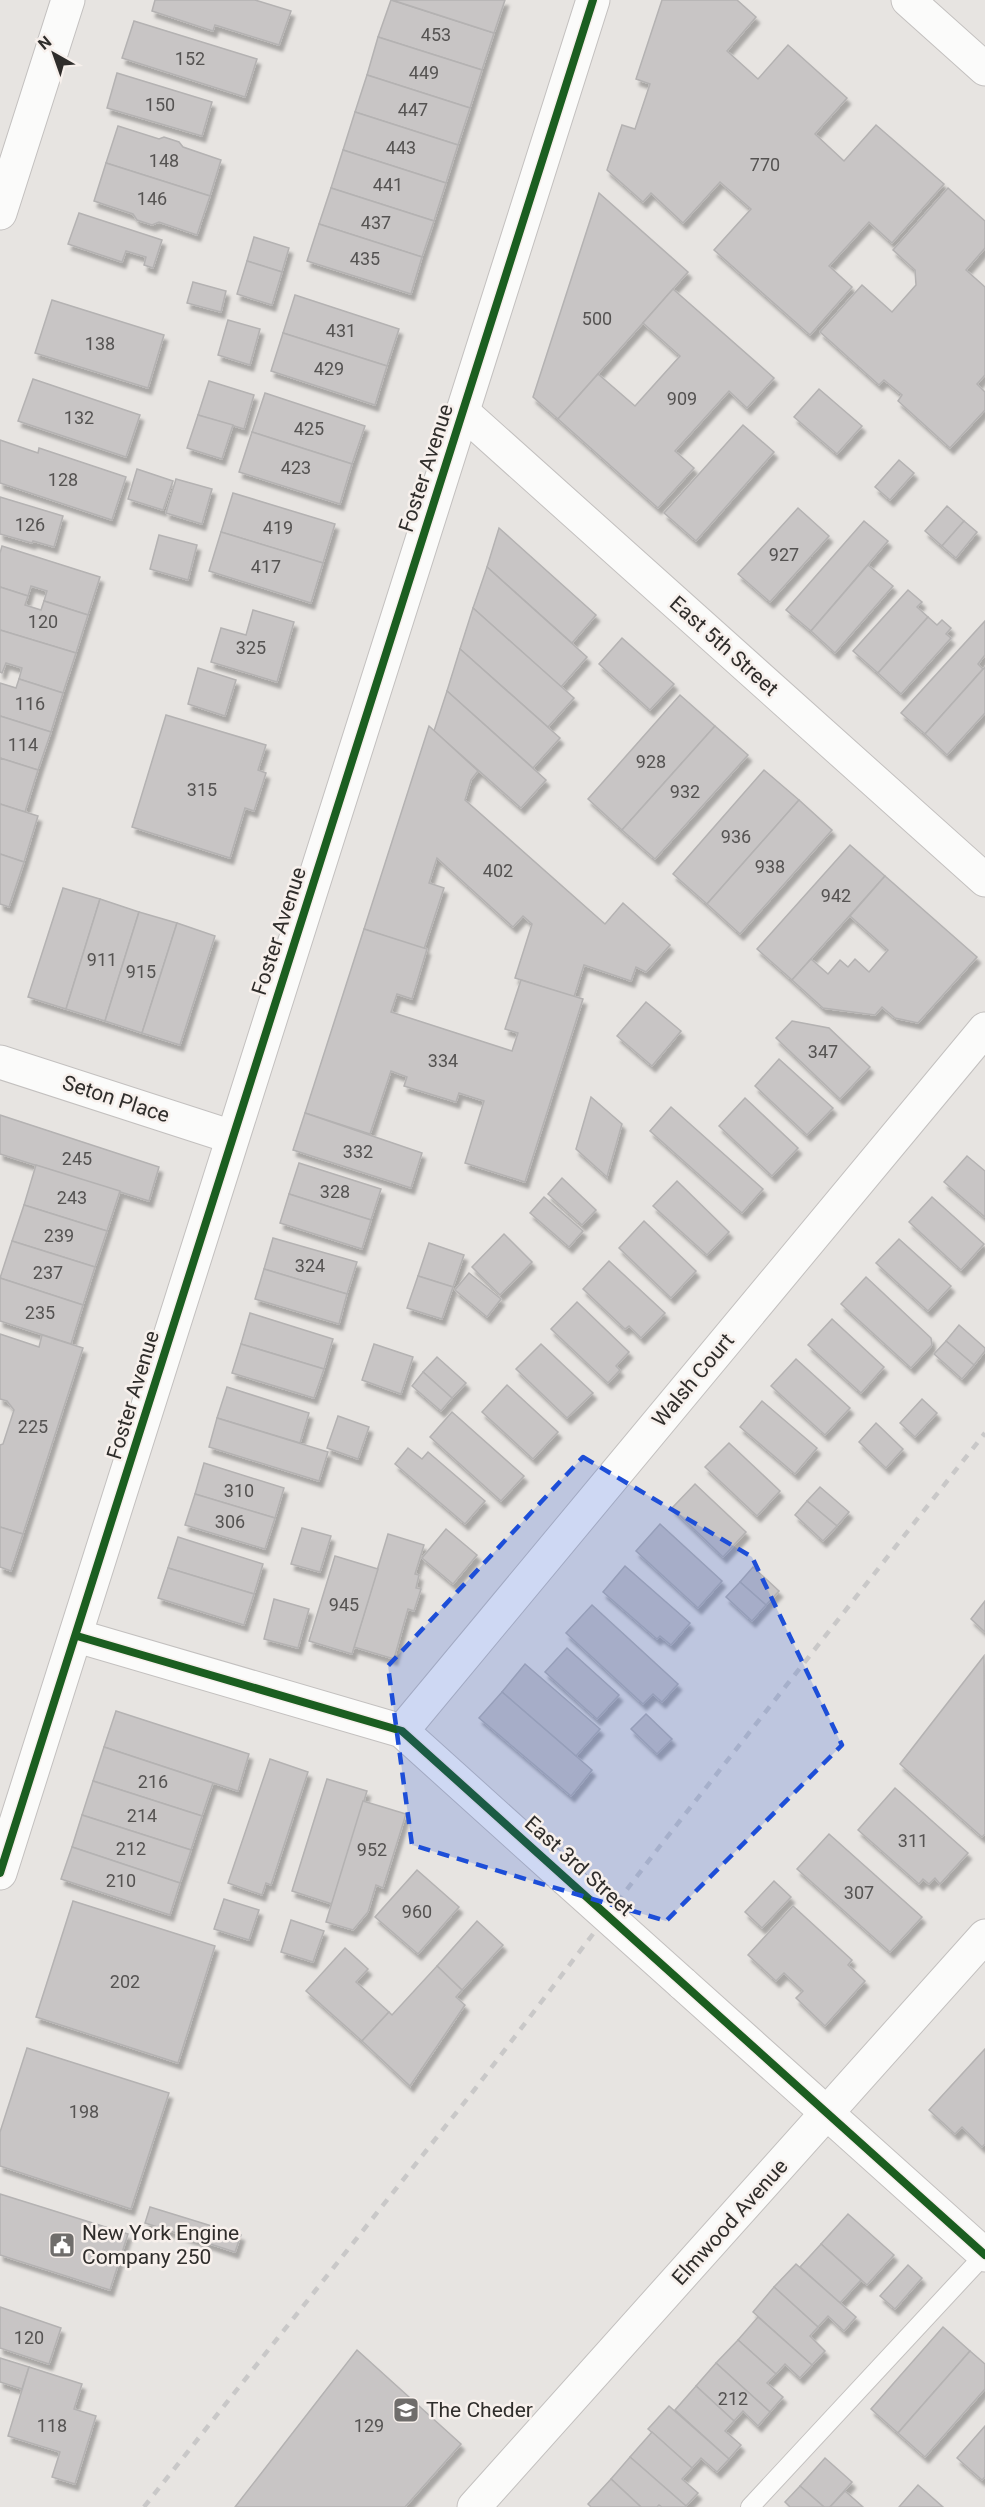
<svg xmlns="http://www.w3.org/2000/svg" width="985" height="2507" viewBox="0 0 985 2507" font-family="Roboto,sans-serif">
<style>
.building{fill:#c8c5c5;stroke:#b4b2b2;stroke-width:1.5;filter:url(#shadow)}
.lines{fill:none;stroke-linecap:round;stroke-linejoin:round}
.service-casing{stroke:#c3c0bf;stroke-width:20}
.minor-casing{stroke:#c3c0bf;stroke-width:35}
.service{stroke:#fbfbfa;stroke-width:18}
.minor{stroke:#fbfbfa;stroke-width:33}
.rail{stroke:#c9c8c8;stroke-width:4.5;stroke-dasharray:8 8;stroke-linecap:butt}
.minor-bridge-casing{stroke:#c3c0bf;stroke-width:35;stroke-linecap:butt}
.minor-bridge{stroke:#fbfbfa;stroke-width:33}
.cycleway-casing{stroke:#f7f0ec;stroke-width:11}
.cycleway{stroke:#1b5e20;stroke-width:8}
.marked{fill:#1d4ed8;fill-opacity:0.2;stroke:#1d4ed8;stroke-width:4.5;stroke-dasharray:12 8;stroke-linejoin:round}
.labels{text-anchor:middle;stroke-width:5;stroke-linejoin:round;paint-order:stroke}
.number-label{font-size:18px;fill:#555352}
.street-label{font-size:21px;fill:#2f2d2b;stroke:#f7f0ec}
.poi-label{font-size:21px;fill:#2f2d2b;stroke:#f7f0ec;text-anchor:start}
</style>
<defs>
<filter id="shadow"><feDropShadow dx="3.5" dy="6" stdDeviation="1.5" flood-color="#0004"/></filter>
</defs>
<rect width="100%" height="100%" fill="#e7e4e1"/>
<g class="building">
<polygon points="155,0 255,0 291,11 279,45 215,25 213,31 152,11"/>
<polygon points="391,0 494,33 482,70 378,37"/>
<polygon points="392,0 505,0 494,33"/>
<polygon points="662,0 737,0 756,17 727,51 758,79 788,45 847,98 815,134 844,161 876,125 944,184 892,243 869,222 829,266 852,287 810,335 714,250 751,209 720,182 683,223 651,193 643,202 607,170 622,125 635,129 650,84 636,79"/>
<polygon points="134,21 257,59 245,97 122,58"/>
<polygon points="378,37 482,70 470,108 367,75"/>
<polygon points="117,73 212,102 202,136 107,108"/>
<polygon points="367,75 470,108 458,145 355,112"/>
<polygon points="355,112 458,145 446,183 343,150"/>
<polygon points="118,126 159,139 164,137 179,142 183,147 221,160 210,196 106,163"/>
<polygon points="343,150 446,183 434,221 331,188"/>
<polygon points="106,163 210,196 197,235 159,222 152,225 137,220 133,214 94,201"/>
<polygon points="331,188 434,221 422,257 319,224"/>
<polygon points="948,188 985,221 985,248 966,270 985,287 985,375 977,384 985,392 985,410 950,448 898,401 902,395 884,380 879,385 820,332 862,285 892,312 916,285 915,270 893,250"/>
<polygon points="599,193 688,272 558,419 533,397"/>
<polygon points="79,213 162,240 153,268 144,265 146,257 126,251 122,262 68,244"/>
<polygon points="319,224 422,257 411,294 307,261"/>
<polygon points="254,237 289,248 282,272 247,261"/>
<polygon points="247,261 282,272 272,305 237,294"/>
<polygon points="193,282 226,291 221,312 187,303"/>
<polygon points="673,289 774,378 747,408 729,391 675,451 694,468 658,508 558,419 598,374 635,406 680,356 643,323"/>
<polygon points="295,295 399,329 387,366 283,333"/>
<polygon points="52,300 164,335 148,388 35,353"/>
<polygon points="228,320 260,329 250,365 218,355"/>
<polygon points="283,333 387,366 375,405 271,371"/>
<polygon points="33,379 140,415 126,457 18,421"/>
<polygon points="209,381 254,395 244,429 198,415"/>
<polygon points="819,389 862,426 837,454 794,417"/>
<polygon points="265,393 365,426 352,464 252,432"/>
<polygon points="198,415 233,425 222,459 187,448"/>
<polygon points="743,425 774,452 696,541 664,513"/>
<polygon points="252,432 352,464 340,504 239,472"/>
<polygon points="0,440 38,453 39,448 126,477 112,520 0,483"/>
<polygon points="899,460 914,473 890,500 875,487"/>
<polygon points="137,469 173,481 163,510 128,499"/>
<polygon points="176,479 212,489 202,524 166,513"/>
<polygon points="233,493 335,524 323,563 221,532"/>
<polygon points="0,497 63,516 54,547 33,541 32,543 0,534"/>
<polygon points="947,506 964,521 942,546 925,531"/>
<polygon points="798,508 829,536 770,602 738,574"/>
<polygon points="864,521 888,541 811,631 786,610"/>
<polygon points="964,521 977,532 956,558 942,546"/>
<polygon points="499,528 596,615 572,643 487,567"/>
<polygon points="221,532 323,563 311,603 209,571"/>
<polygon points="159,535 197,545 188,580 150,569"/>
<polygon points="2,546 100,577 88,615 44,601 47,591 31,586 28,596 0,587 0,553"/>
<polygon points="868,565 893,586 835,653 811,631"/>
<polygon points="487,567 587,657 561,687 473,608"/>
<polygon points="0,587 28,596 25,605 41,610 44,601 88,615 76,653 0,630"/>
<polygon points="908,590 922,602 917,607 928,617 878,673 853,651"/>
<polygon points="473,608 574,698 548,727 460,649"/>
<polygon points="253,610 294,622 277,682 211,662 221,628 246,635"/>
<polygon points="928,617 937,625 942,620 951,628 946,634 951,638 901,694 878,673"/>
<polygon points="985,621 985,655 978,664 983,669 925,734 901,713"/>
<polygon points="0,630 76,653 63,693 19,679 22,668 6,663 2,673 0,672"/>
<polygon points="622,638 674,684 650,710 599,664"/>
<polygon points="460,649 560,738 533,768 447,691"/>
<polygon points="985,667 985,713 947,755 925,734"/>
<polygon points="198,668 236,680 225,716 188,704"/>
<polygon points="19,679 63,693 51,732 0,716 0,683 16,688"/>
<polygon points="447,691 546,780 521,808 434,731"/>
<polygon points="680,695 715,726 622,830 588,799"/>
<polygon points="166,715 266,745 258,770 266,773 254,811 245,808 230,858 132,827"/>
<polygon points="0,716 51,732 38,770 0,758"/>
<polygon points="429,726 478,771 471,780 465,800 605,924 623,903 670,945 646,972 636,967 631,981 584,965 574,997 515,978 532,924 523,916 513,927 437,858 429,883 444,888 424,949 364,929"/>
<polygon points="715,726 748,755 655,859 622,830"/>
<polygon points="0,758 38,770 25,812 0,804"/>
<polygon points="764,770 799,800 707,904 673,874"/>
<polygon points="799,800 832,830 740,934 707,904"/>
<polygon points="0,804 38,816 24,862 0,854"/>
<polygon points="850,845 885,876 792,980 757,949"/>
<polygon points="0,854 24,862 9,907 0,904"/>
<polygon points="885,876 977,957 918,1023 895,1018 882,1007 875,1015 823,1008 792,980 811,959 828,974 840,960 848,967 855,959 869,972 888,950 850,916"/>
<polygon points="63,888 100,899 66,1009 28,997"/>
<polygon points="100,899 139,912 105,1021 66,1009"/>
<polygon points="139,912 177,923 142,1033 105,1021"/>
<polygon points="177,923 215,936 180,1045 142,1033"/>
<polygon points="364,929 427,949 412,999 397,994 391,1012 512,1051 518,1033 505,1029 521,980 583,999 525,1182 465,1163 484,1101 459,1093 456,1102 404,1086 407,1077 391,1071 370,1134 305,1113"/>
<polygon points="646,1002 681,1031 652,1066 617,1036"/>
<polygon points="792,1021 829,1028 870,1067 840,1099 776,1038"/>
<polygon points="779,1059 833,1108 807,1135 755,1086"/>
<polygon points="591,1097 622,1124 607,1177 576,1149"/>
<polygon points="745,1098 798,1148 772,1176 719,1126"/>
<polygon points="671,1107 763,1189 742,1213 650,1131"/>
<polygon points="305,1113 422,1153 411,1188 293,1150"/>
<polygon points="0,1115 159,1167 149,1201 0,1154"/>
<polygon points="967,1156 985,1171 985,1217 944,1182"/>
<polygon points="299,1163 381,1189 371,1220 289,1194"/>
<polygon points="36,1165 120,1191 107,1231 24,1205"/>
<polygon points="562,1178 596,1210 582,1225 548,1194"/>
<polygon points="677,1181 729,1232 707,1255 653,1206"/>
<polygon points="289,1194 371,1220 362,1249 280,1223"/>
<polygon points="544,1197 583,1231 569,1247 530,1213"/>
<polygon points="932,1197 984,1244 961,1270 909,1222"/>
<polygon points="24,1205 107,1231 95,1267 12,1241"/>
<polygon points="644,1221 696,1271 671,1298 619,1248"/>
<polygon points="504,1234 532,1262 500,1295 472,1267"/>
<polygon points="273,1238 357,1262 347,1294 264,1269"/>
<polygon points="899,1239 951,1286 928,1311 876,1263"/>
<polygon points="12,1241 95,1267 83,1305 0,1278"/>
<polygon points="429,1243 464,1255 453,1287 418,1276"/>
<polygon points="609,1261 665,1313 641,1338 629,1326 625,1329 583,1289"/>
<polygon points="264,1269 347,1294 339,1324 255,1299"/>
<polygon points="469,1273 501,1299 487,1317 455,1290"/>
<polygon points="418,1276 453,1287 442,1319 407,1308"/>
<polygon points="866,1277 931,1338 932,1345 911,1368 841,1304"/>
<polygon points="0,1278 83,1305 71,1344 0,1321"/>
<polygon points="577,1302 629,1352 616,1366 620,1370 608,1383 551,1329"/>
<polygon points="250,1313 333,1339 324,1369 241,1344"/>
<polygon points="832,1319 884,1367 861,1393 808,1345"/>
<polygon points="959,1325 985,1348 985,1351 974,1365 946,1341"/>
<polygon points="0,1334 39,1347 42,1335 83,1348 23,1534 0,1527 0,1445 3,1444 14,1410 7,1401 0,1399"/>
<polygon points="946,1341 974,1365 962,1379 934,1354"/>
<polygon points="241,1344 324,1369 314,1398 232,1373"/>
<polygon points="374,1344 413,1357 401,1394 362,1380"/>
<polygon points="541,1344 593,1393 567,1418 516,1369"/>
<polygon points="437,1357 466,1383 452,1398 423,1372"/>
<polygon points="796,1359 850,1408 825,1435 771,1386"/>
<polygon points="423,1372 452,1398 441,1411 412,1386"/>
<polygon points="507,1385 558,1432 533,1459 482,1412"/>
<polygon points="227,1387 309,1413 300,1443 217,1418"/>
<polygon points="922,1399 937,1413 915,1437 900,1423"/>
<polygon points="762,1401 817,1448 795,1474 740,1427"/>
<polygon points="452,1412 524,1476 501,1501 430,1437"/>
<polygon points="338,1416 369,1427 358,1459 327,1448"/>
<polygon points="217,1418 328,1452 319,1481 209,1447"/>
<polygon points="876,1423 903,1449 886,1468 859,1442"/>
<polygon points="729,1443 780,1491 757,1516 705,1467"/>
<polygon points="408,1448 422,1459 428,1452 485,1501 465,1524 395,1464"/>
<polygon points="204,1463 284,1488 275,1518 195,1494"/>
<polygon points="695,1484 746,1532 723,1557 672,1508"/>
<polygon points="820,1487 849,1512 837,1526 807,1501"/>
<polygon points="195,1494 275,1518 265,1549 185,1525"/>
<polygon points="807,1501 837,1526 823,1541 795,1515"/>
<polygon points="660,1524 722,1581 698,1608 636,1551"/>
<polygon points="0,1527 23,1534 11,1571 0,1567"/>
<polygon points="302,1528 331,1536 320,1572 291,1564"/>
<polygon points="446,1529 477,1555 453,1584 422,1558"/>
<polygon points="388,1534 424,1545 415,1574 419,1575 416,1588 421,1589 414,1611 408,1609 394,1659 354,1647"/>
<polygon points="178,1537 263,1564 254,1594 168,1568"/>
<polygon points="335,1556 378,1569 352,1654 309,1641"/>
<polygon points="625,1566 690,1623 671,1645 660,1636 657,1639 603,1592"/>
<polygon points="753,1567 779,1591 766,1605 740,1582"/>
<polygon points="168,1568 254,1594 244,1625 158,1598"/>
<polygon points="740,1582 766,1605 752,1621 726,1597"/>
<polygon points="274,1599 309,1609 298,1648 264,1639"/>
<polygon points="985,1601 985,1632 971,1619"/>
<polygon points="592,1605 678,1684 662,1702 653,1694 643,1704 566,1633"/>
<polygon points="567,1648 619,1695 597,1719 545,1672"/>
<polygon points="984,1656 985,1834 982,1837 900,1764"/>
<polygon points="525,1664 600,1729 576,1756 502,1692"/>
<polygon points="502,1692 592,1770 571,1796 479,1718"/>
<polygon points="116,1711 249,1754 238,1791 104,1747"/>
<polygon points="646,1714 672,1739 657,1754 631,1729"/>
<polygon points="104,1747 213,1783 202,1816 93,1781"/>
<polygon points="270,1759 308,1772 271,1885 266,1883 262,1895 228,1883"/>
<polygon points="327,1779 367,1791 332,1904 292,1891"/>
<polygon points="93,1781 202,1816 191,1850 82,1815"/>
<polygon points="895,1788 968,1853 940,1884 935,1878 929,1884 923,1879 919,1884 858,1830"/>
<polygon points="363,1801 406,1814 383,1888 376,1885 368,1912 353,1930 326,1922"/>
<polygon points="82,1815 191,1850 180,1883 72,1847"/>
<polygon points="829,1834 922,1917 890,1952 797,1869"/>
<polygon points="72,1847 180,1883 170,1915 61,1879"/>
<polygon points="417,1870 459,1907 418,1954 375,1917"/>
<polygon points="774,1881 791,1897 762,1928 745,1912"/>
<polygon points="224,1899 259,1910 249,1940 214,1929"/>
<polygon points="73,1901 215,1946 178,2063 36,2017"/>
<polygon points="793,1906 852,1960 848,1965 865,1981 825,2026 796,1998 803,1991 784,1973 776,1981 748,1955"/>
<polygon points="291,1920 324,1931 313,1962 281,1952"/>
<polygon points="477,1921 503,1945 462,1990 437,1966"/>
<polygon points="345,1948 368,1969 356,1982 389,2012 362,2041 306,1991"/>
<polygon points="437,1966 462,1990 456,1997 465,2005 410,2086 362,2041 389,2012 392,2015"/>
<polygon points="27,2048 169,2093 131,2209 0,2166 0,2132"/>
<polygon points="985,2049 985,2144 982,2147 962,2127 955,2134 929,2110"/>
<polygon points="0,2194 128,2234 110,2290 0,2255"/>
<polygon points="150,2207 241,2235 235,2252 145,2223"/>
<polygon points="848,2214 894,2255 867,2285 821,2244"/>
<polygon points="821,2244 861,2280 840,2303 800,2267"/>
<polygon points="796,2264 856,2317 844,2331 828,2316 818,2327 774,2287"/>
<polygon points="908,2265 922,2278 895,2309 880,2296"/>
<polygon points="774,2287 818,2327 810,2336 825,2351 812,2365 753,2312"/>
<polygon points="0,2307 61,2328 49,2364 0,2348"/>
<polygon points="758,2317 812,2365 800,2378 785,2364 776,2374 738,2340"/>
<polygon points="943,2327 970,2351 898,2433 871,2409"/>
<polygon points="738,2340 776,2374 767,2383 783,2397 770,2412 716,2363"/>
<polygon points="357,2350 461,2444 405,2507 235,2507"/>
<polygon points="970,2351 985,2364 985,2389 925,2457 898,2433"/>
<polygon points="0,2358 29,2367 22,2389 0,2382"/>
<polygon points="716,2363 770,2412 758,2426 743,2411 734,2421 696,2386"/>
<polygon points="29,2367 82,2384 74,2409 96,2416 75,2484 52,2477 60,2452 8,2436"/>
<polygon points="696,2386 734,2421 725,2431 741,2445 729,2459 675,2410"/>
<polygon points="669,2406 729,2459 717,2472 701,2458 692,2468 648,2429"/>
<polygon points="985,2426 985,2477 982,2480 957,2458"/>
<polygon points="652,2432 692,2468 682,2479 698,2493 686,2506 630,2457"/>
<polygon points="630,2457 686,2506 685,2507 662,2507 659,2505 657,2507 641,2507 611,2479"/>
<polygon points="825,2458 852,2482 830,2507 824,2507 800,2486"/>
<polygon points="611,2479 641,2507 591,2507 588,2504"/>
<polygon points="918,2485 943,2507 899,2507"/>
<polygon points="800,2486 824,2507 790,2507 785,2502"/>
<polygon points="845,2491 863,2507 830,2507"/>
</g>
<g class="lines">
<defs>
<polyline id="service" points="750,2507 985,2254"/>
<g id="minor">
<polyline points="908,0 985,69"/>
<polyline points="0,213 68,0"/>
<polyline points="463,412 985,880"/>
<polyline points="0,1062 232,1137"/>
<polyline points="77,1636 402,1731 566,1879"/>
<polyline points="402,1731 985,1029"/>
<polyline points="0,1873 593,0"/>
<polyline points="682,1983 985,2255"/>
<polyline points="474,2507 985,1936"/>
</g>
</defs>
<use href="#service" class="service-casing"/>
<use href="#minor" class="minor-casing"/>
<use href="#service" class="service"/>
<use href="#minor" class="minor"/>
<polyline class="rail" points="144,2507 475,2089 660,1846 985,1433"/>
<defs>
<polyline id="minor-bridge" points="566,1879 682,1983"/>
</defs>
<use href="#minor-bridge" class="minor-bridge-casing"/>
<use href="#minor-bridge" class="minor-bridge"/>
<defs>
<g id="cycleway">
<polyline points="77,1636 402,1731 985,2255"/>
<polyline points="0,1873 593,0"/>
</g>
</defs>
<use href="#cycleway" class="cycleway-casing"/>
<use href="#cycleway" class="cycleway"/>
</g>
<path class="marked" d="M583 1457 752 1557 842 1745 666 1921 412 1845 388 1666Z"/>
<defs>
<symbol id="civic-square" viewBox="-11 -11 22 22"><rect x="-9" y="-9" width="18" height="18" rx="4" fill="#6f6d6b" stroke="#f7f0ec"/><path d="M-.6-6.5H3V-4.5H.6V-3L4-1V1h2V6H-6V1h2V-1L-.6-3ZM-1.2 2.5V6h2.4V2.5Z" fill="#fff"/></symbol>
<symbol id="school-square" viewBox="-11 -11 22 22"><rect x="-9" y="-9" width="18" height="18" rx="4" fill="#6f6d6b" stroke="#f7f0ec"/><path d="M0-5L7-2L0 1L-7-2ZM-4 1L0 2.5L4 1V4Q0 6-4 4Z" fill="#fff"/></symbol>
</defs>
<g fill-rule="evenodd">
<use href="#civic-square" x="47" y="2230" width="30" height="30"/>
<use href="#school-square" x="391" y="2395" width="30" height="30"/>
</g>
<g class="labels">
<g class="number-label">
<text x="436" y="41">453</text>
<text x="190" y="65">152</text>
<text x="424" y="79">449</text>
<text x="160" y="111">150</text>
<text x="413" y="116">447</text>
<text x="401" y="154">443</text>
<text x="164" y="167">148</text>
<text x="765" y="171">770</text>
<text x="388" y="191">441</text>
<text x="152" y="205">146</text>
<text x="376" y="229">437</text>
<text x="365" y="265">435</text>
<text x="597" y="325">500</text>
<text x="341" y="337">431</text>
<text x="100" y="350">138</text>
<text x="329" y="375">429</text>
<text x="682" y="405">909</text>
<text x="79" y="424">132</text>
<text x="309" y="435">425</text>
<text x="296" y="474">423</text>
<text x="63" y="486">128</text>
<text x="30" y="531">126</text>
<text x="278" y="534">419</text>
<text x="784" y="561">927</text>
<text x="266" y="573">417</text>
<text x="43" y="628">120</text>
<text x="251" y="654">325</text>
<text x="30" y="710">116</text>
<text x="23" y="751">114</text>
<text x="651" y="768">928</text>
<text x="202" y="796">315</text>
<text x="685" y="798">932</text>
<text x="736" y="843">936</text>
<text x="770" y="873">938</text>
<text x="498" y="877">402</text>
<text x="836" y="902">942</text>
<text x="102" y="966">911</text>
<text x="141" y="978">915</text>
<text x="823" y="1058">347</text>
<text x="443" y="1067">334</text>
<text x="358" y="1158">332</text>
<text x="77" y="1165">245</text>
<text x="335" y="1198">328</text>
<text x="72" y="1204">243</text>
<text x="59" y="1242">239</text>
<text x="310" y="1272">324</text>
<text x="48" y="1279">237</text>
<text x="40" y="1319">235</text>
<text x="33" y="1433">225</text>
<text x="239" y="1497">310</text>
<text x="230" y="1528">306</text>
<text x="344" y="1611">945</text>
<text x="153" y="1788">216</text>
<text x="142" y="1822">214</text>
<text x="913" y="1847">311</text>
<text x="131" y="1855">212</text>
<text x="372" y="1856">952</text>
<text x="121" y="1887">210</text>
<text x="859" y="1899">307</text>
<text x="417" y="1918">960</text>
<text x="125" y="1988">202</text>
<text x="84" y="2118">198</text>
<text x="29" y="2344">120</text>
<text x="733" y="2405">212</text>
<text x="52" y="2432">118</text>
<text x="369" y="2432">129</text>
</g>
<g class="street-label">
<text transform="translate(426 468) rotate(-72)" y="7">Foster Avenue</text>
<text transform="translate(724 646) rotate(42)" y="7">East 5th Street</text>
<text transform="translate(279 931) rotate(-72)" y="7">Foster Avenue</text>
<text transform="translate(116 1099) rotate(18)" y="7">Seton Place</text>
<text transform="translate(693 1380) rotate(-50)" y="7">Walsh Court</text>
<text transform="translate(133 1395) rotate(-73)" y="7">Foster Avenue</text>
<text transform="translate(579 1866) rotate(42)" y="7">East 3rd Street</text>
<text transform="translate(730 2222) rotate(-48)" y="7">Elmwood Avenue</text>
</g>
<g class="poi-label">
<text x="82" y="2240">New York Engine<tspan x="82" dy="24">Company 250</tspan></text>
<text x="426" y="2417">The Cheder</text>
</g>
</g>
<g transform="translate(54 54) rotate(320)" stroke="#f7f0ec" stroke-width="4.5" paint-order="stroke">
<path d="M0-4.5L10 22L0 15L-10 22Z" fill="#2f2d2b"/>
<text y="-9" font-size="16" font-weight="bold" text-anchor="middle" fill="#2f2d2b">N</text>
</g>
</svg>
